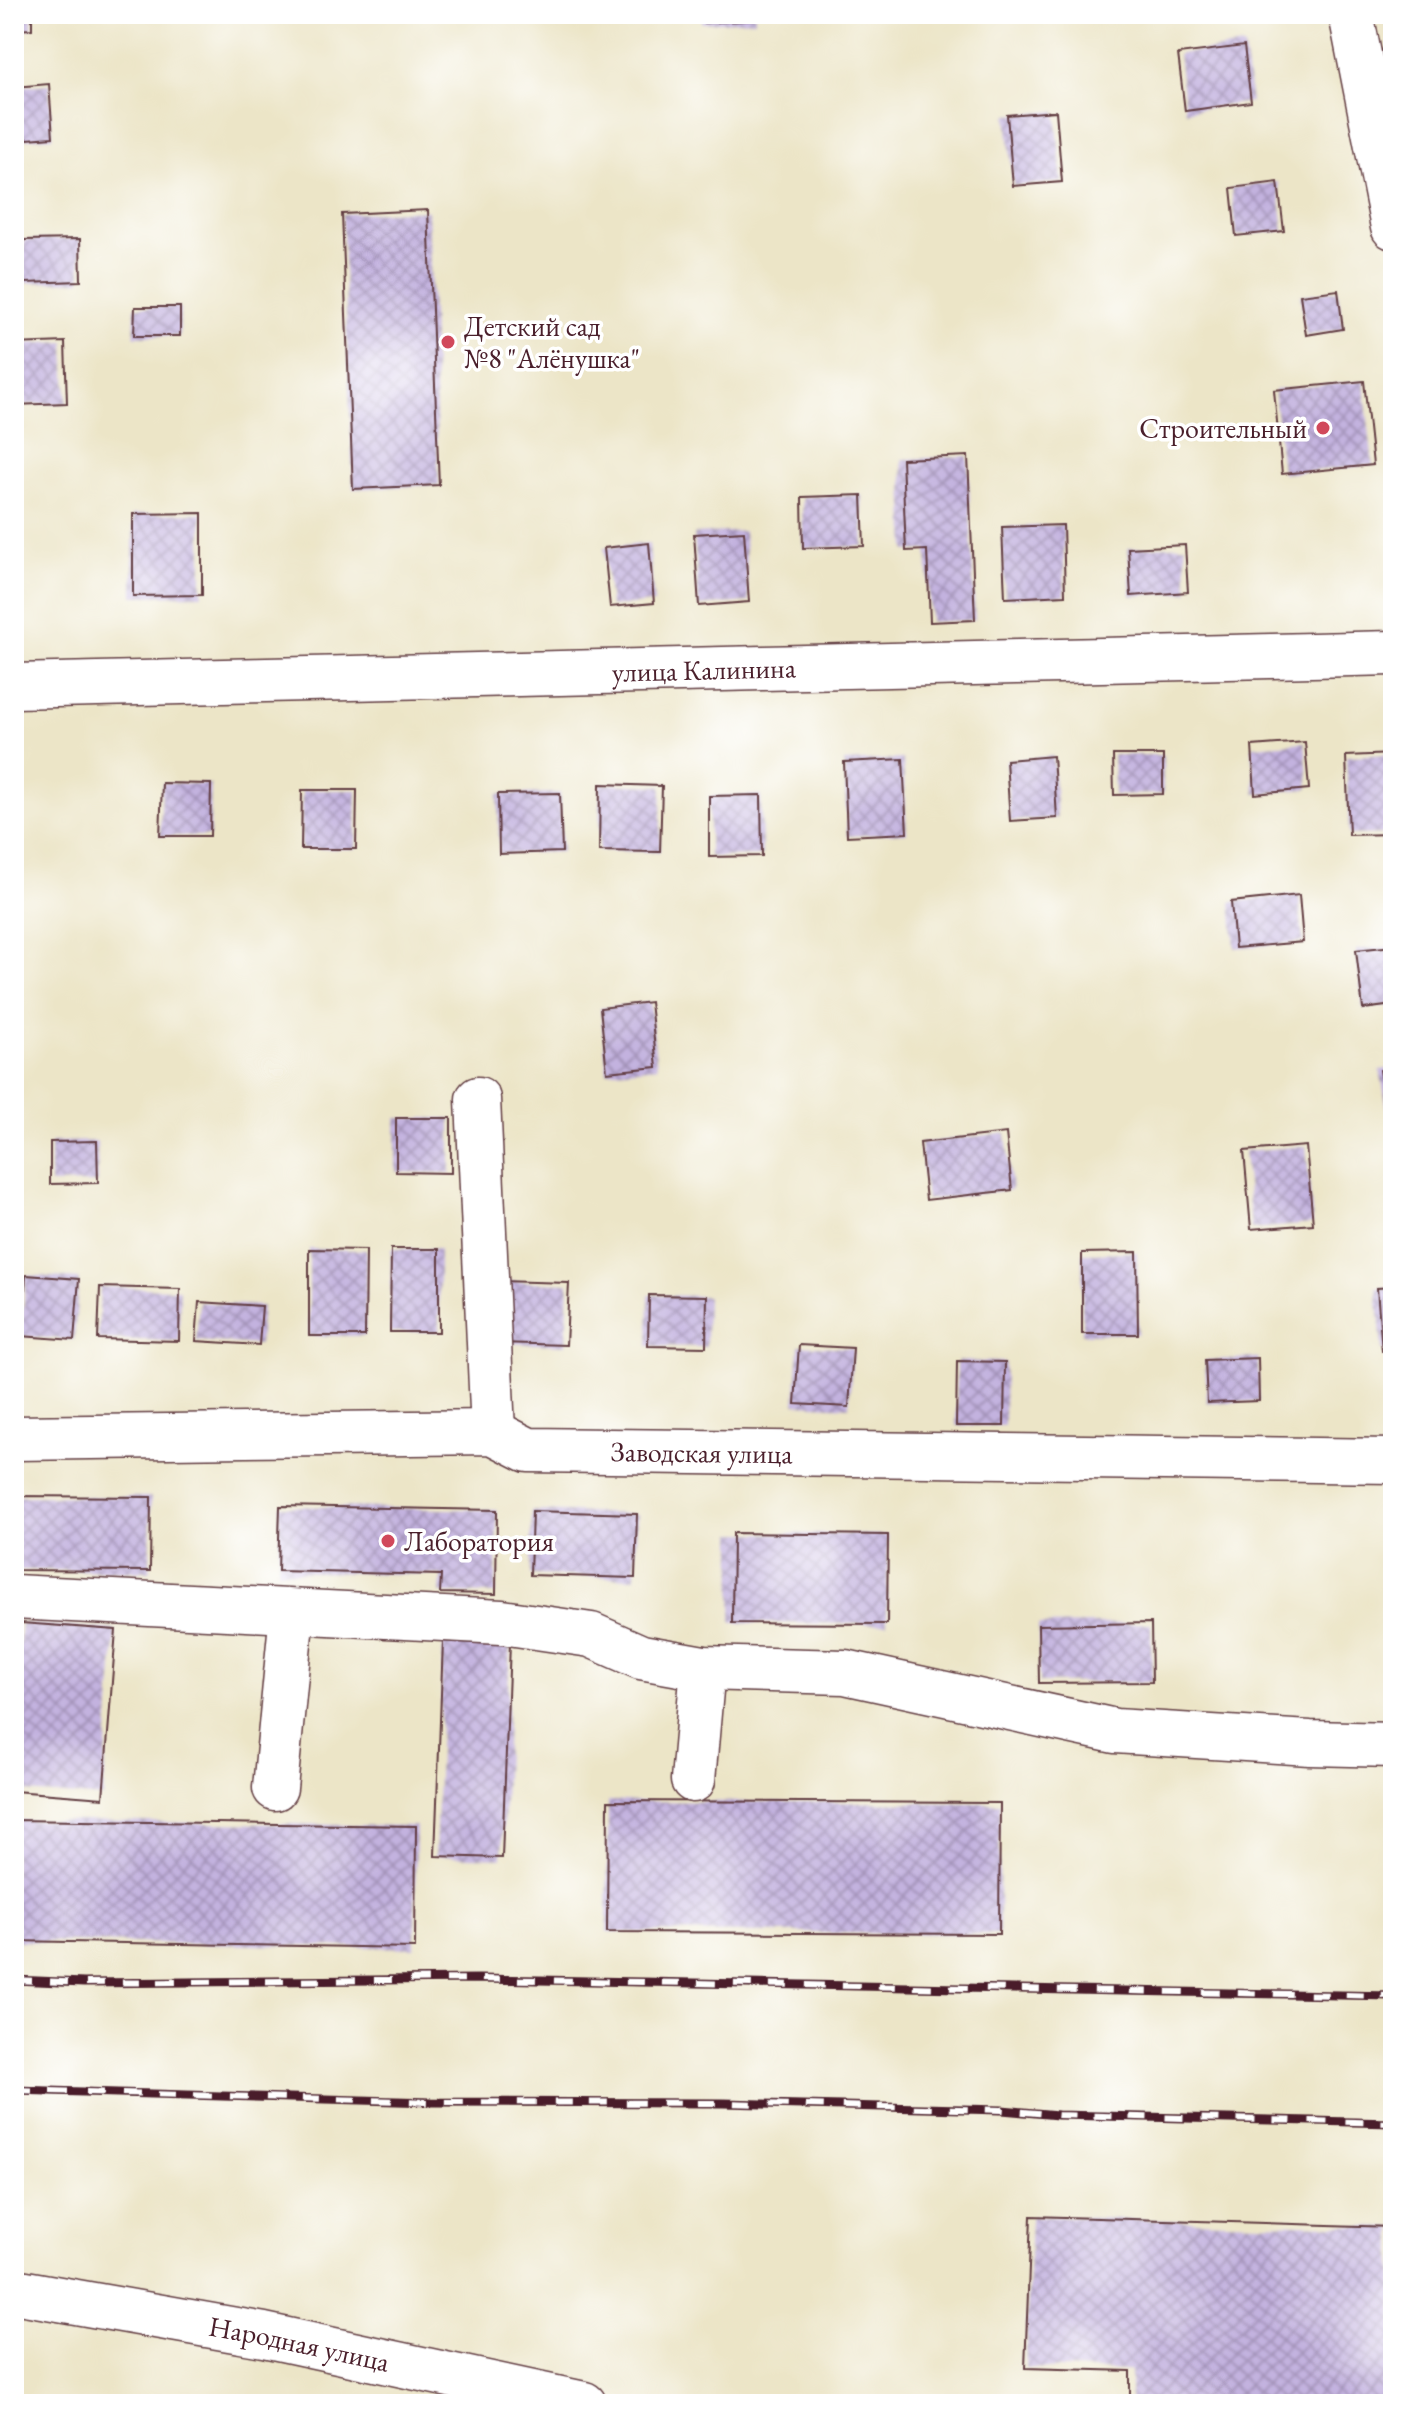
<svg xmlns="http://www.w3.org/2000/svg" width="1407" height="2418" viewBox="0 0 1407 2418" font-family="'EB Garamond',serif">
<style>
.building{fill:url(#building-cross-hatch)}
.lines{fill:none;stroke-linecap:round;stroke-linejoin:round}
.minor-casing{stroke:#623d42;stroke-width:47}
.minor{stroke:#fff;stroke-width:44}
.rail-casing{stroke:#4a1f2b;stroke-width:9}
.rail{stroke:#fff;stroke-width:6;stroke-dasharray:18;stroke-linecap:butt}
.poi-dot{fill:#d1495b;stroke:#fff;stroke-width:3}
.labels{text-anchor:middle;stroke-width:7;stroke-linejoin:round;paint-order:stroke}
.poi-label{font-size:28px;fill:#4a1f2b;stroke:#fff;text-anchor:start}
.street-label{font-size:28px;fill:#4a1f2b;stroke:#fff}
</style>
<defs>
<pattern id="building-cross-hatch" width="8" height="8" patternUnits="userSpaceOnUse" patternTransform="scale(2)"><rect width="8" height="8" fill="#c3b2df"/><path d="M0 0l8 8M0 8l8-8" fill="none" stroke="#a090b5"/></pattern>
</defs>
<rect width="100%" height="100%" fill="#fff"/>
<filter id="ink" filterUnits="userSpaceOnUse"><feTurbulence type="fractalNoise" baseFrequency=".0125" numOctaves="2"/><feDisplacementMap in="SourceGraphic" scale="16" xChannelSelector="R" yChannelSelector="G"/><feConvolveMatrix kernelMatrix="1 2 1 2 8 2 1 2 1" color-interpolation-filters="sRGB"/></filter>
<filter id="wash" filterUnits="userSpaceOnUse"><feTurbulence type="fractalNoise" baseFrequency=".006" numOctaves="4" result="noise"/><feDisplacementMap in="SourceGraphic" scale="32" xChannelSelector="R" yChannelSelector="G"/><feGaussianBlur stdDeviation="1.8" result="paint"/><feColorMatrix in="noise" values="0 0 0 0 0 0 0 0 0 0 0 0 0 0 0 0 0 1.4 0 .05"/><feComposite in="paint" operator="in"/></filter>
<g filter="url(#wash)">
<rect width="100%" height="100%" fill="#ece5c7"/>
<g id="blocks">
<g class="building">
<polygon points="14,14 32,14 32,29 14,30"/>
<polygon points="702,14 755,14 755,20 702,23"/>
<polygon points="1244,46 1251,102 1185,111 1178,54"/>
<polygon points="49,84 53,137 14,140 14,87"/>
<polygon points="1056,111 1062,182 1013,186 1007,115"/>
<polygon points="1278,182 1284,231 1236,236 1231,188"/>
<polygon points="428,210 439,485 353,489 342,214"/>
<polygon points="80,239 81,281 24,283 24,240"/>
<polygon points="1338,290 1343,329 1306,335 1300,295"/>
<polygon points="135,307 180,307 180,336 134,336"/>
<polygon points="65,342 67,403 14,405 14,344"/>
<polygon points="1364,381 1373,465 1282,474 1274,390"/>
<polygon points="968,456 975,620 930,622 927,550 906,551 902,459"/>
<polygon points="862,495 864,546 803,548 802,497"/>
<polygon points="202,513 202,595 133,596 133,514"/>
<polygon points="1063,525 1065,595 1005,598 1002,527"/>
<polygon points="744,531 749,602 699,606 694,534"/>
<polygon points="649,543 654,603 610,607 604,548"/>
<polygon points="1185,545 1188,592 1131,596 1128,548"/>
<polygon points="1305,742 1309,789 1255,794 1252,746"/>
<polygon points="1393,754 1393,834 1349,835 1346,756"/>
<polygon points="1113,755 1163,755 1163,794 1114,795"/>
<polygon points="1053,756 1057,818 1010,821 1006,760"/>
<polygon points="903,759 907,833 847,836 844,762"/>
<polygon points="162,783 211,784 210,836 160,836"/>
<polygon points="600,784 662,786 660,852 599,851"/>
<polygon points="302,790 357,790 356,849 301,849"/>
<polygon points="560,793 562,852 499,854 498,794"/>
<polygon points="761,795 762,856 709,857 709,796"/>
<polygon points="1299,895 1303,942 1235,948 1231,902"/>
<polygon points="1393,946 1393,1005 1363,1009 1356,950"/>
<polygon points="650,1002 657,1067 607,1072 600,1008"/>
<polygon points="1393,1068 1393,1131 1391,1131 1380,1070"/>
<polygon points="396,1118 451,1118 451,1173 396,1172"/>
<polygon points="1006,1133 1012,1190 926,1200 920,1143"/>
<polygon points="97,1141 98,1183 50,1184 50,1142"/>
<polygon points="1306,1146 1313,1224 1251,1229 1244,1151"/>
<polygon points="309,1249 366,1250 365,1336 309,1336"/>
<polygon points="391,1249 439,1249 439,1332 390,1332"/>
<polygon points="1137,1252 1138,1334 1082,1334 1082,1253"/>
<polygon points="26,1275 79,1279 74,1340 21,1336"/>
<polygon points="499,1281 569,1283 566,1345 497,1343"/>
<polygon points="100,1287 180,1289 179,1341 98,1339"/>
<polygon points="1393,1287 1393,1351 1382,1351 1377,1288"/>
<polygon points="649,1295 707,1296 706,1347 648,1346"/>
<polygon points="199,1302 262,1306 259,1345 196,1341"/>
<polygon points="799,1345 853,1348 849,1407 795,1404"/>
<polygon points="1258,1358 1259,1401 1207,1403 1205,1360"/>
<polygon points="957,1361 1005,1362 1004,1426 956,1426"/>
<polygon points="14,1496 151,1497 150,1571 14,1570"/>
<polygon points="280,1506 497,1510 496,1594 440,1593 441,1575 278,1571"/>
<polygon points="532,1511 637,1514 635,1578 530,1575"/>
<polygon points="733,1533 888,1535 887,1624 732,1623"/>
<polygon points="21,1623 116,1630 103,1798 14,1791 14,1709"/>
<polygon points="1151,1623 1152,1682 1039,1683 1038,1625"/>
<polygon points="443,1641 510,1643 502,1858 435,1856"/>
<polygon points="608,1801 1000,1803 999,1934 607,1932"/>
<polygon points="14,1820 416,1826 415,1948 14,1941"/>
<polygon points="1031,2216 1393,2227 1393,2404 1130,2404 1130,2371 1025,2368"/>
</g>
</g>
</g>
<g filter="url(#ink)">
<use href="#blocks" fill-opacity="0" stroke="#623d42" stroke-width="2"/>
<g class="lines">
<defs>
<g id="minor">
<polyline points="1351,14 1393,227"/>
<path id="s1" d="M14 686 1393 653"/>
<polyline points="478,1099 493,1432"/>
<path id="s2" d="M14 1438 493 1432 528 1450 1393 1461"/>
<polyline points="14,1597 502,1622 591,1635 641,1657 703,1668 845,1672 1115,1731 1310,1743 1393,1745"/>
<polyline points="693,1780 703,1668"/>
<polyline points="275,1788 292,1612"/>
<path id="s3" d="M14 2291 264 2335 584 2404"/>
</g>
</defs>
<use href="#minor" class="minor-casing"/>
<use href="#minor" class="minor"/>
<defs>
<g id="rail">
<polyline points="14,1980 84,1983 479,1979 1393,1996"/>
<polyline points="14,2090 432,2102 723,2103 1002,2110 1058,2115 1393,2123"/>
</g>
</defs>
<use href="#rail" class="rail-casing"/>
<use href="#rail" class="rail"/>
</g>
</g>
<g class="poi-dot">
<circle cx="448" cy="342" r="8"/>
<circle cx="1323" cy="428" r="8"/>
<circle cx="388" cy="1541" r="8"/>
</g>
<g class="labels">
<g class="poi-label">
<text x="464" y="336">Детский сад<tspan x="464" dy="32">№8 "Алёнушка"</tspan></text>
<text x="1307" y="438" text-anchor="end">Строительный</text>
<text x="404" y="1551">Лаборатория</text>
</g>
<g class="street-label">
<text dy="10" stroke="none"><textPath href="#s1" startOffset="690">улица Калинина</textPath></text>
<text dy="10" stroke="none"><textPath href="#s2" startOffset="692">Заводская улица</textPath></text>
<text dy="10" stroke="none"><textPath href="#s3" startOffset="290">Народная улица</textPath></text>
</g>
</g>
<rect width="1407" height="2418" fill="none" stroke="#fff" stroke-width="48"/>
</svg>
